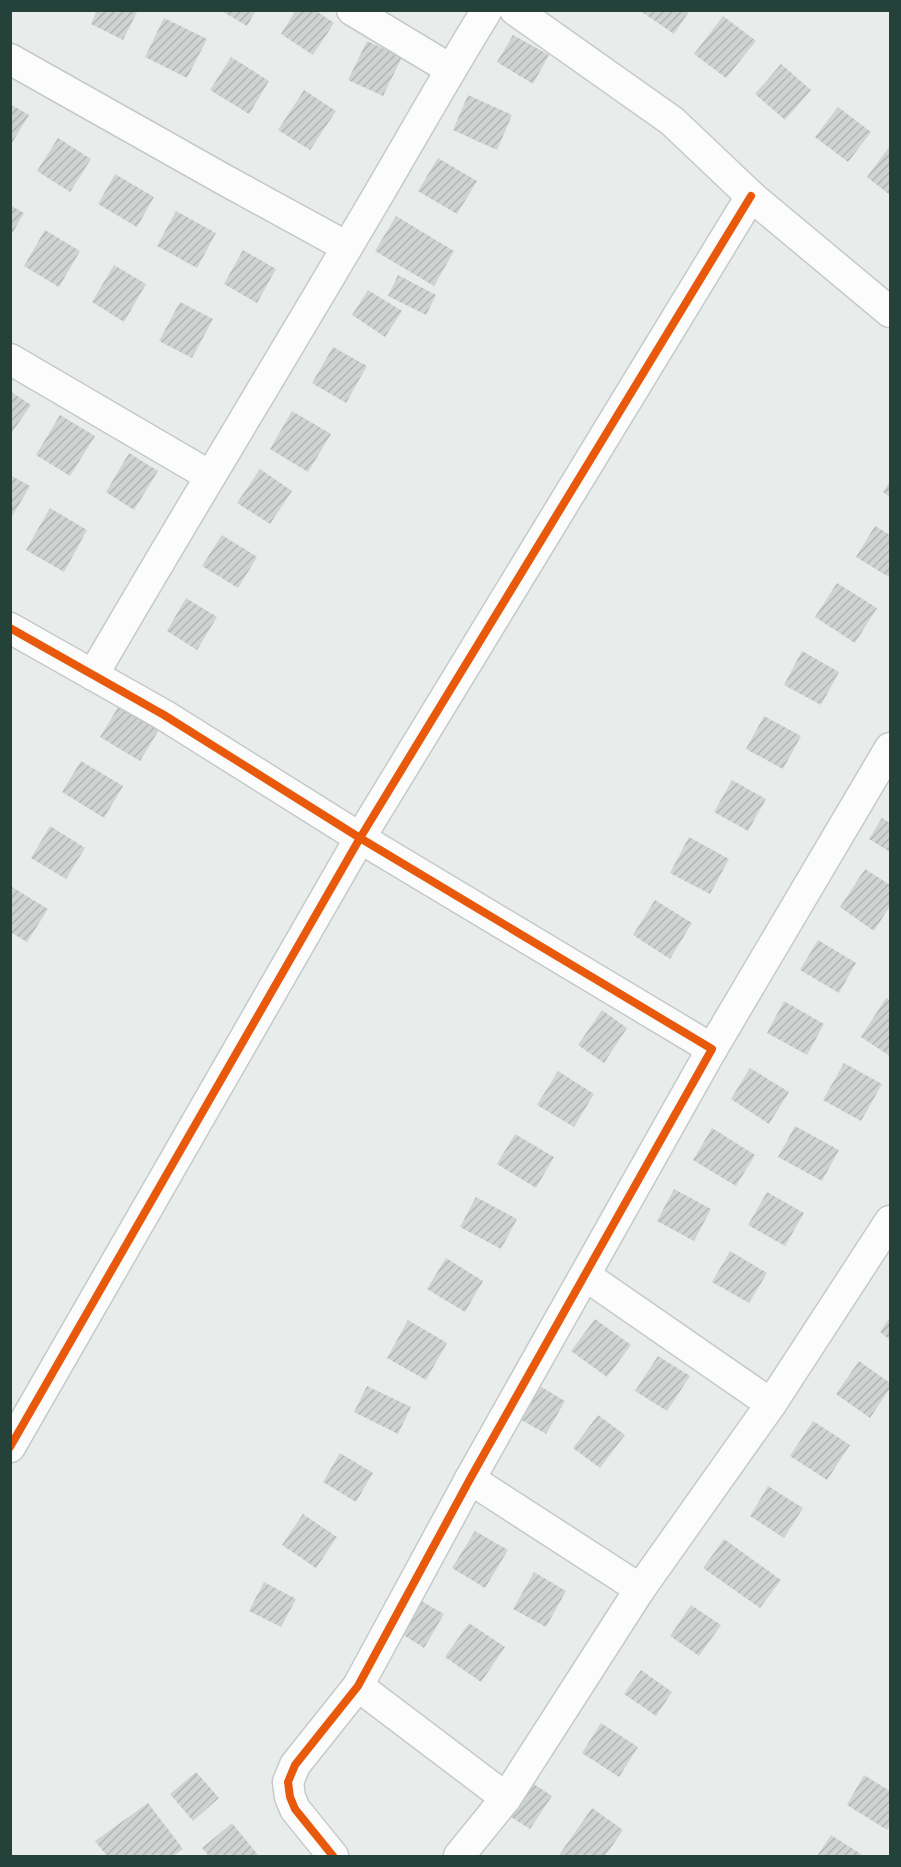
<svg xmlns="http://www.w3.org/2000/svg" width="901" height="1867" viewBox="0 0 901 1867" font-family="Jost,sans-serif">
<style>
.building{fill:url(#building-hatch)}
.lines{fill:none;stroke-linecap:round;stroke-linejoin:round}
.minor-casing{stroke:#c5cac8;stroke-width:33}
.minor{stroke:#fcfcfc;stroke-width:30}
.cycleway-casing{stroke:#f7fbf9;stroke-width:11}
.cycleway{stroke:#e8590c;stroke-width:8}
</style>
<defs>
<pattern id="building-hatch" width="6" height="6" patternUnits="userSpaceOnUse" patternTransform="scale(1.5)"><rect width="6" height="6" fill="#cfd4d2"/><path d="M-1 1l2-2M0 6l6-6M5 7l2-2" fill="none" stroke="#b2b7b5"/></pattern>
</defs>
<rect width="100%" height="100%" fill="#e8edeb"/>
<g class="building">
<polygon points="97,10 138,10 123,40 91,24"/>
<polygon points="220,10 256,10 247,26"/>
<polygon points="296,10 315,10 334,23 313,55 281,34"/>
<polygon points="639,10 690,10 674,34"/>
<polygon points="723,16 756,41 726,78 694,54"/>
<polygon points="164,18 207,39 187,78 145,57"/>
<polygon points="513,35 549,55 533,84 497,62"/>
<polygon points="367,41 402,57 383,96 348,80"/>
<polygon points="231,57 269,81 249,114 210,90"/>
<polygon points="781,64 811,90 785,120 755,94"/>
<polygon points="304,90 336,111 310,150 278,130"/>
<polygon points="468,95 512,115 497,150 453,130"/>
<polygon points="10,104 29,115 10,146"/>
<polygon points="838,107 871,132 848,162 815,137"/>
<polygon points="58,138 91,159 70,192 37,171"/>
<polygon points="890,146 890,195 867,177"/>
<polygon points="438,158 477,181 457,214 418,191"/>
<polygon points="115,174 154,197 137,227 98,204"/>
<polygon points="10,205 24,213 10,237"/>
<polygon points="176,211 216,233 197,268 157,246"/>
<polygon points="396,216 454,251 434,286 375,251"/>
<polygon points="45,230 80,251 59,287 24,266"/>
<polygon points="243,250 276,269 257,303 224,284"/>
<polygon points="114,265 146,284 124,322 92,302"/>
<polygon points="398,275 436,295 426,315 388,296"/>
<polygon points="368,290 402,311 385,337 352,315"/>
<polygon points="180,302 213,319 192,358 159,341"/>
<polygon points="333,347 367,366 346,403 312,383"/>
<polygon points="10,391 31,405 10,435"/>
<polygon points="292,411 331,434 308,472 270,449"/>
<polygon points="60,415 95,436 70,476 36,455"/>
<polygon points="129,453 158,471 134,510 106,492"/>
<polygon points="260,469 292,491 270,524 237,503"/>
<polygon points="10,475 30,486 10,520"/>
<polygon points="890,481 890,497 883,492"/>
<polygon points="50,508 87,530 64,572 26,550"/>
<polygon points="875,526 890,535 889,577 856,557"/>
<polygon points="222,535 257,557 238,588 202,566"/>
<polygon points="837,583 877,608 855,643 815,617"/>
<polygon points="186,598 217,617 197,650 167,631"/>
<polygon points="802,651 839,672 821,705 784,685"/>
<polygon points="120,704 160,728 140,761 100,737"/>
<polygon points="764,716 801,736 783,769 746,749"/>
<polygon points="81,761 123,786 104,818 62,792"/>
<polygon points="732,780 766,799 748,831 714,812"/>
<polygon points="882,818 890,823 890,852 869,839"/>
<polygon points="50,826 85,848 66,879 31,858"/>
<polygon points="689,837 729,859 710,894 670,873"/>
<polygon points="865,869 890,885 890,906 874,931 840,907"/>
<polygon points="12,887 48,909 27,942 10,932"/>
<polygon points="655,900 692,923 670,959 633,935"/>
<polygon points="818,940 856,963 839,993 800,970"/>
<polygon points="886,998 890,1000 890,1056 861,1037"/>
<polygon points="784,1001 824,1024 807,1055 767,1033"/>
<polygon points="602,1010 627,1028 604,1063 578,1045"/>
<polygon points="844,1063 882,1084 861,1121 823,1100"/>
<polygon points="750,1068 789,1092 769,1124 731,1099"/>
<polygon points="558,1071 594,1094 574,1127 537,1105"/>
<polygon points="795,1126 839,1150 822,1181 778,1157"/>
<polygon points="712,1128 755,1155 736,1186 693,1160"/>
<polygon points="515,1134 554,1157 536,1188 497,1164"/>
<polygon points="674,1189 711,1209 694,1241 657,1221"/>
<polygon points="767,1192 804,1213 785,1246 748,1225"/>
<polygon points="476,1197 517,1219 501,1249 460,1227"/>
<polygon points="730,1251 767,1273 749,1303 712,1282"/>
<polygon points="446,1258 483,1281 465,1312 427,1289"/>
<polygon points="890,1317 890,1340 880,1332"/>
<polygon points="595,1319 631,1345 607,1377 571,1351"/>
<polygon points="408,1320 447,1343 426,1380 387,1358"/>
<polygon points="658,1356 690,1376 667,1411 635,1391"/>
<polygon points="859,1361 890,1383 890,1388 870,1418 836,1394"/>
<polygon points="538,1385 565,1401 546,1434 518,1418"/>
<polygon points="367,1386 411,1407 398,1434 354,1412"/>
<polygon points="598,1415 625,1435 600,1468 573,1448"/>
<polygon points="813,1421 850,1445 827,1480 790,1456"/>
<polygon points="340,1453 373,1473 356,1502 323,1482"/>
<polygon points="768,1486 803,1508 784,1538 750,1516"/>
<polygon points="303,1514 337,1537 316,1568 282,1545"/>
<polygon points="475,1531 508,1550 485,1588 452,1568"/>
<polygon points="724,1539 781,1580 760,1608 703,1568"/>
<polygon points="534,1572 566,1591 546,1627 513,1609"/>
<polygon points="264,1582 296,1599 281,1627 249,1611"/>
<polygon points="414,1597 444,1614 424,1648 394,1629"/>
<polygon points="691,1605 721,1625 699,1656 670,1636"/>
<polygon points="469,1623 505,1647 481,1682 445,1657"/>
<polygon points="641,1670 672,1692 656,1716 624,1694"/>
<polygon points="601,1723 638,1747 619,1777 582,1753"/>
<polygon points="196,1772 219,1798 193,1821 170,1794"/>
<polygon points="864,1775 890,1791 890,1824 887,1830 847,1805"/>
<polygon points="526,1779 552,1796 530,1829 505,1813"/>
<polygon points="148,1803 183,1849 173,1856 107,1856 95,1841"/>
<polygon points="592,1808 623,1830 605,1856 562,1856 559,1855"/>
<polygon points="232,1823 258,1855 257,1856 209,1856 202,1848"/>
<polygon points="831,1835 864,1856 817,1856"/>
</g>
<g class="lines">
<defs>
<g id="minor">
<polyline points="352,10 450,69"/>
<polyline points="515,10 672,121 751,196 890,312"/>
<polyline points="10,59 223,179 347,247"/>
<polyline points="10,359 210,476"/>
<polyline points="10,628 164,715 360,838 712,1049 470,1479 358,1686 295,1765 288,1782 290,1797 295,1809 333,1856"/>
<path d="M93 675C176 532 262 391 346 249 394 170 438 89 487 10"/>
<polyline points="712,1049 890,748"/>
<polyline points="586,1276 771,1404"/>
<polyline points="10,1447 360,838 751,196"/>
<polyline points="470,1479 640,1589"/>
<polyline points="358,1686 506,1798"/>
<polyline points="459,1856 506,1798 640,1589 771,1404 890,1221"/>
</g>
</defs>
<use href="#minor" class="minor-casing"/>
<use href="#minor" class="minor"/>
<defs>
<g id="cycleway">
<polyline points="10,628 164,715 360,838 712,1049 470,1479 358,1686 295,1765 288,1782 290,1797 295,1809 333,1856"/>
<polyline points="10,1447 360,838 751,196"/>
</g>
</defs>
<use href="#cycleway" class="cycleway-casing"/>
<use href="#cycleway" class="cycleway"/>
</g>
<rect width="901" height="1867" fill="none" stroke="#24423a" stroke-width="24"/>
</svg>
